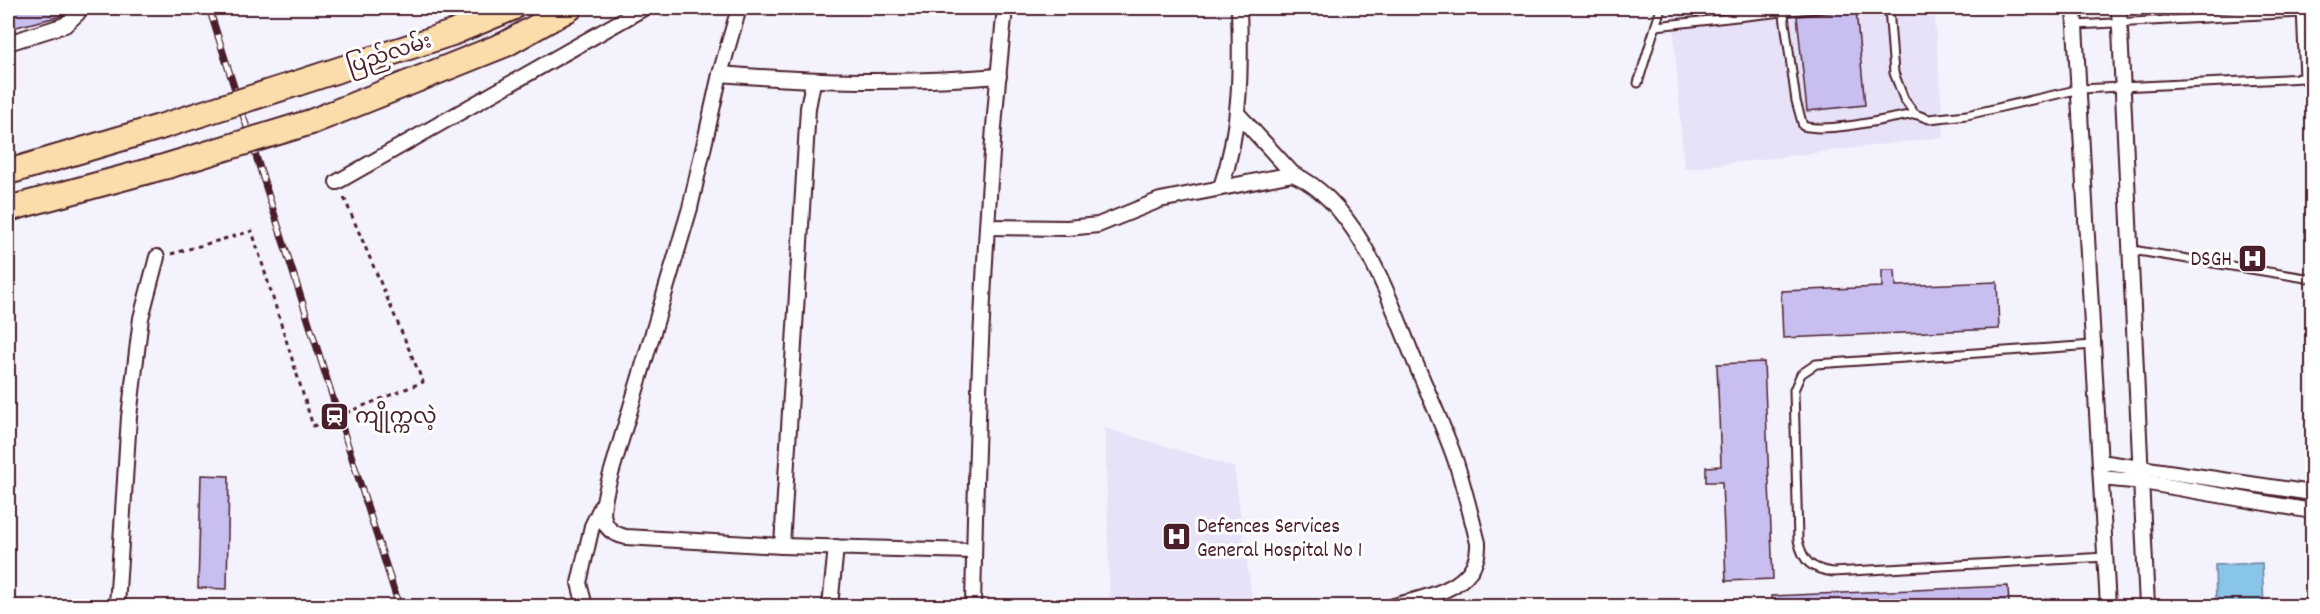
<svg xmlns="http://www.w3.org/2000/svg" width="2320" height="614" viewBox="0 0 2320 614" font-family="Dekko,'Noto Sans Myanmar',sans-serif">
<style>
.built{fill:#e7e2f8}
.water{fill:#89c4e9;stroke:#70829d;stroke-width:1.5}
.building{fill:#c8bef0;stroke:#4a1f2b;stroke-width:1.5}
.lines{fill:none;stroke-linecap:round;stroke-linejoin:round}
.lane-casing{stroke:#4a1f2b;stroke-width:11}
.street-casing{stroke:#4a1f2b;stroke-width:18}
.highway-casing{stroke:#4a1f2b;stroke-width:28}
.path{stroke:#4a1f2b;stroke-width:3;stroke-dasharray:4.5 4.5;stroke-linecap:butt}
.lane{stroke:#fff;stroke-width:7}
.street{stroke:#fff;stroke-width:14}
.highway{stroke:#fbddab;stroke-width:24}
.rail-casing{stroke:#4a1f2b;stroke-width:7}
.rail{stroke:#fff;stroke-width:4.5;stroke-dasharray:14;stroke-linecap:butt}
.highway-bridge-casing{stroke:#4a1f2b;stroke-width:28;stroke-linecap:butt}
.highway-bridge{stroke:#fbddab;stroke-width:24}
.labels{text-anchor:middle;stroke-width:6;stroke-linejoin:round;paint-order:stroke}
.street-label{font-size:21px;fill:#4a1f2b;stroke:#fff}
.poi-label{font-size:21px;fill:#4a1f2b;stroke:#fff;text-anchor:start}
</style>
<rect width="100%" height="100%" fill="#f4f2fc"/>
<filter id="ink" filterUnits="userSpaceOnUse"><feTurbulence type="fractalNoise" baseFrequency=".0167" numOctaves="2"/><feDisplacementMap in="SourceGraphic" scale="12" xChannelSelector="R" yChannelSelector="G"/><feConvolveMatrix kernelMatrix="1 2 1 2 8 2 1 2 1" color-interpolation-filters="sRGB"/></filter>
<g filter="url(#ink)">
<g class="built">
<polygon points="1672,8 1934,8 1944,137 1684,169"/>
<polygon points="1105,428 1234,467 1253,606 1110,606"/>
</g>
<polygon class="water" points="2262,563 2264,606 2216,606 2215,565"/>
<g class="building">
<polygon points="8,8 70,8 61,16 8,29"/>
<polygon points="1856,10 1865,105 1807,111 1797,16"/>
<polygon points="1882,270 1895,270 1896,286 1997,282 1999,329 1783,338 1781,291 1882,287"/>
<polygon points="1764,362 1773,579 1726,581 1722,482 1706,482 1706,467 1721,466 1717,364"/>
<polygon points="201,475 229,476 227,589 198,588"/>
<polygon points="2008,586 2009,606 1771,606 1771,596"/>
</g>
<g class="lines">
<defs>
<g id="lane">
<path d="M1783 8 1796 101 1803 126C1828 133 1887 119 1915 114"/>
<polyline points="1889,8 1894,73 1904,99 1915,114 1929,119 1967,115 2080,89 2304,78"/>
<polyline points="2301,8 2304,78 2312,89"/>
<polyline points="2076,25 2300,13"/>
<polyline points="1656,26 1819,8"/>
<polyline points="1638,83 1661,8"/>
<polyline points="2132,250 2312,279"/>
<path d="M2094 345 1816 364 1801 374 1794 390 1798 540C1803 562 1811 569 1833 572L2106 557"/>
</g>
<g id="street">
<path d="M739 8 720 74 690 208 608 484C602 508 596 531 626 537L782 546 974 551"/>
<polyline points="2074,8 2108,606"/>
<polyline points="2119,8 2147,606"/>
<polyline points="8,43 65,25 78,13 79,8"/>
<path d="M720 74C817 82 902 84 999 76"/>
<polyline points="1237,113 1293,174"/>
<polyline points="337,182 644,8"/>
<path d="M1221 187C1241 129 1241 68 1239 8"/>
<path d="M988 227 1067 228 1098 225 1160 200 1293 174C1358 203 1388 296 1413 357 1427 391 1443 425 1455 459 1464 487 1471 515 1478 543 1480 588 1428 596 1394 606"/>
<polyline points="2100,462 2312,493"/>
<polyline points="2101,478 2143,482 2312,511"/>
<polyline points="782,546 808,108 813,82"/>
<polyline points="117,606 129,417 141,318 157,257"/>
<polyline points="585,606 579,583 592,526 602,505"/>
<polyline points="830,606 836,547"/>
<path d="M973 606C977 407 984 206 1005 8"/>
</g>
<g id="highway">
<polyline points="298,83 452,33 512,8"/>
<polyline points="311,122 506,44 570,8"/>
<polyline points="8,172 160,127"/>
<polyline points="8,209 167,166"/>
</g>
</defs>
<use href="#lane" class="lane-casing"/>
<use href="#street" class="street-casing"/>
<use href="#highway" class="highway-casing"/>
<polyline class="path" points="171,254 252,231 313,426 423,382 343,195"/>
<use href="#lane" class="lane"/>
<use href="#street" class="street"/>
<use href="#highway" class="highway"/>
<defs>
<polyline id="rail" points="209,8 399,606"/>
</defs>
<use href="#rail" class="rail-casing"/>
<use href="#rail" class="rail"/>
<defs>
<g id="highway-bridge">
<polyline points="160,127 298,83"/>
<polyline points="167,166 311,122"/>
</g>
</defs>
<use href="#highway-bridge" class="highway-bridge-casing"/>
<use href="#highway-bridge" class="highway-bridge"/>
</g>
</g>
<defs>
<symbol id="hospital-square" viewBox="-11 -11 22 22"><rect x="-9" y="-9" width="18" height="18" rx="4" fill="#4a1f2b" stroke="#fff"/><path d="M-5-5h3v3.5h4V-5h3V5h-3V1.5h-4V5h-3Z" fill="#fff"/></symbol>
<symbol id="station-square" viewBox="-11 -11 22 22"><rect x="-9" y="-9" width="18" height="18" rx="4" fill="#4a1f2b" stroke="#fff"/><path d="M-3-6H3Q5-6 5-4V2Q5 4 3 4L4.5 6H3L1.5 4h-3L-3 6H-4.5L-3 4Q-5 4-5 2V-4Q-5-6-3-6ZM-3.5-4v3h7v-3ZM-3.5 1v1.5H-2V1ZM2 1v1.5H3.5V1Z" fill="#fff"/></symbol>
</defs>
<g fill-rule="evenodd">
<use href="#hospital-square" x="2236" y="242" width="33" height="33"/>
<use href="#station-square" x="318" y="400" width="33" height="33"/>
<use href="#hospital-square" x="1160" y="520" width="33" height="33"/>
</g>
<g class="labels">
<g class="street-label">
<text transform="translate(389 53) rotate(-18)" y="7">ပြည်လမ်း</text>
</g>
<g class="poi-label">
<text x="2232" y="265" text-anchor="end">DSGH</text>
<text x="355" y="423">ကျိုက္ကလဲ့</text>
<text x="1197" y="532">Defences Services<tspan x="1197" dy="24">General Hospital No 1</tspan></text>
</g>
</g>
<rect width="2320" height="614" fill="none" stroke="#fff" stroke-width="30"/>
<rect x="15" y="15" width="2290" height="584" fill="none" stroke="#4a1f2b" stroke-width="2" filter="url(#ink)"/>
</svg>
